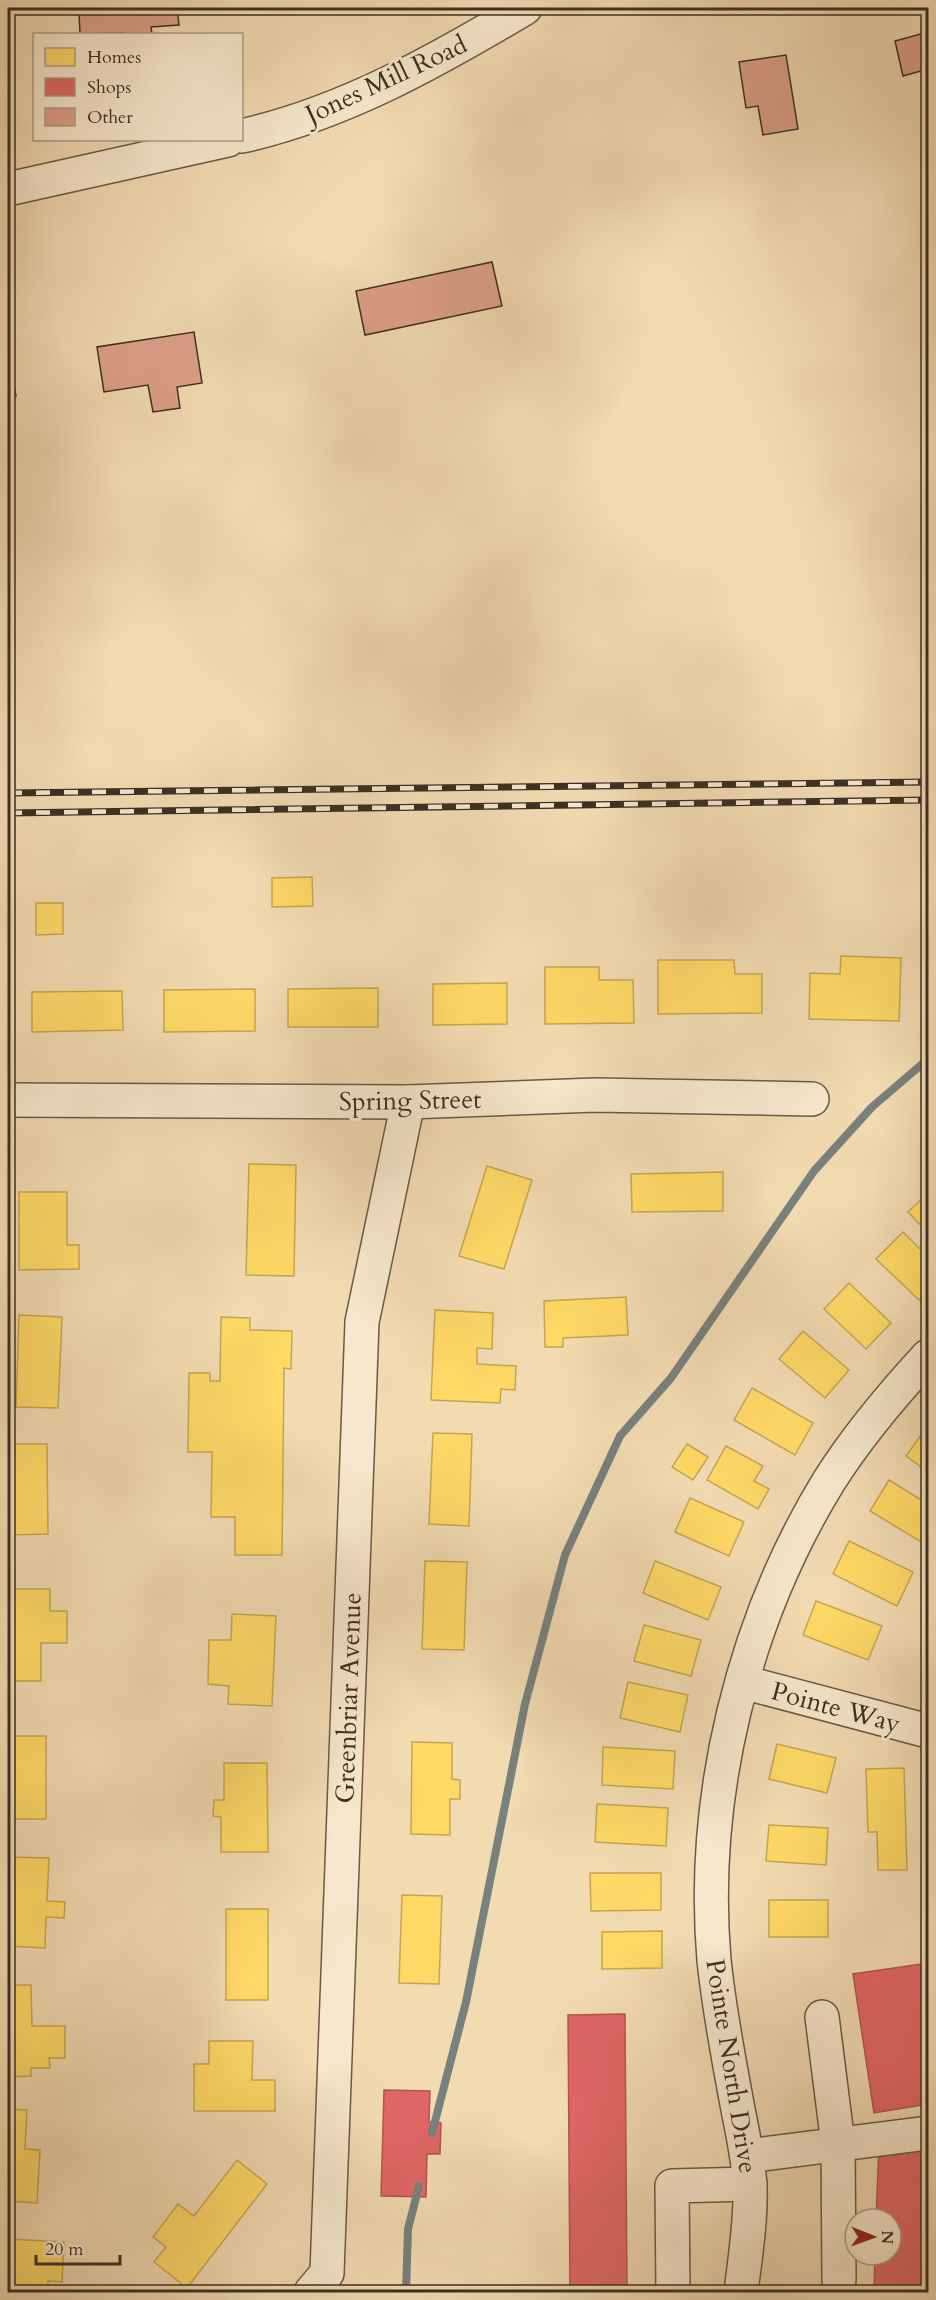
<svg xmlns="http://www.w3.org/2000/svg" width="936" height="2300" viewBox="0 0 936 2300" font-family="Cardo,serif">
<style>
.homes{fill:#ffd966;stroke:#c4a652;stroke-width:1.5}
.shops{fill:#e06666;stroke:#ae5652;stroke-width:1.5}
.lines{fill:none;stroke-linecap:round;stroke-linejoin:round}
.stream{stroke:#78817d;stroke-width:8}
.building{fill:#dd9f89;stroke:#3a3024;stroke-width:1.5}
.minor-casing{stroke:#685a47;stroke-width:36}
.minor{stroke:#f7e7cc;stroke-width:33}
.rail-casing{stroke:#3a3024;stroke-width:7}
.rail{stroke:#f7e7cc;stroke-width:4.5;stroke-dasharray:14;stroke-linecap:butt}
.labels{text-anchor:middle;stroke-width:6;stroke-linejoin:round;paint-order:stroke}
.street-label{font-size:26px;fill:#3a3024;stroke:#f7e7cc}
</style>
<rect width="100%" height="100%" fill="#f2dab1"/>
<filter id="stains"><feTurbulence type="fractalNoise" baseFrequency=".00333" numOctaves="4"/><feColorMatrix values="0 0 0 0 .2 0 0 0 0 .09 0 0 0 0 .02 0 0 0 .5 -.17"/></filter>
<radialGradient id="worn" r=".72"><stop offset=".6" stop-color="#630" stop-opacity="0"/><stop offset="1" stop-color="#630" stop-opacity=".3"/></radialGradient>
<g class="homes">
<polygon points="312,877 313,906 272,907 272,878"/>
<polygon points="36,903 63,903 63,934 36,935"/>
<polygon points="841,956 901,958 899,1021 809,1019 810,973 840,974"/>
<polygon points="658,960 734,960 735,974 762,974 762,1013 658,1014"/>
<polygon points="545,967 599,967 599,980 633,980 634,1023 545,1024"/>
<polygon points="507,983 507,1024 433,1025 433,984"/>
<polygon points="378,988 378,1027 288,1027 288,989"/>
<polygon points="255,989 255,1031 164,1032 164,990"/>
<polygon points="122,991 123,1030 32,1032 32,992"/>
<polygon points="249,1164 296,1165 294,1276 246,1275"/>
<polygon points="487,1166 532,1180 504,1269 459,1256"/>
<polygon points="723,1172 723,1211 632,1212 631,1174"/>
<polygon points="19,1192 67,1192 67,1245 79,1245 79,1269 19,1270"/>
<polygon points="928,1193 928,1233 908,1212"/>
<polygon points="903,1232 928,1257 928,1290 919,1300 876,1259"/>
<polygon points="849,1283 891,1323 866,1349 824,1309"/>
<polygon points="626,1297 628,1335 563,1338 563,1347 545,1347 544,1301"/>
<polygon points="435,1310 493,1313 492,1349 477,1348 477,1364 516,1366 515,1390 501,1389 500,1403 431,1400"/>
<polygon points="19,1315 62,1317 58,1408 16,1407"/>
<polygon points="221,1317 250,1318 250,1330 292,1331 291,1369 284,1368 282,1555 235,1555 235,1517 211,1517 212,1452 188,1452 189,1373 210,1373 210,1381 220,1381"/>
<polygon points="803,1331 849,1370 825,1398 779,1359"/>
<polygon points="752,1388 813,1423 795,1455 734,1420"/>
<polygon points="926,1428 928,1430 928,1472 906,1456"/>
<polygon points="433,1433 472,1434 469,1526 429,1524"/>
<polygon points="11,1444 47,1444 48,1534 8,1535 8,1467 11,1467"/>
<polygon points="687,1444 708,1457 693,1480 672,1467"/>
<polygon points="726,1446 763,1466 754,1481 769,1489 758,1509 707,1480"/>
<polygon points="889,1480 928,1504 928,1546 870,1511"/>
<polygon points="690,1498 744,1522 729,1556 675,1532"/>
<polygon points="849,1541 913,1572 897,1606 833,1574"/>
<polygon points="425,1561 467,1562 464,1650 422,1649"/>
<polygon points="655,1561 721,1587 708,1620 643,1593"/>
<polygon points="8,1589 50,1589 50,1611 67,1611 67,1643 41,1643 41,1681 8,1681"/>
<polygon points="816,1601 882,1626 868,1660 803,1635"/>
<polygon points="232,1614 276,1616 272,1706 228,1704 229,1686 208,1684 209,1640 231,1640"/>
<polygon points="644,1625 701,1640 691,1676 634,1661"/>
<polygon points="628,1682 688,1695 680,1732 620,1718"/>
<rect x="8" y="1736" width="38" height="83"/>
<polygon points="412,1742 452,1743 452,1779 460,1780 460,1799 450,1799 450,1835 411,1834"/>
<polygon points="777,1744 836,1758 827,1793 769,1779"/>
<polygon points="603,1747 675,1751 673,1789 602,1785"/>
<polygon points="224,1763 267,1763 268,1852 221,1852 221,1817 213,1816 214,1800 224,1800"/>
<polygon points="904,1768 907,1870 878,1870 877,1832 868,1832 866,1769"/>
<polygon points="597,1804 668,1808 666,1846 595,1842"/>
<polygon points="769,1825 828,1828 826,1865 766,1861"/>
<polygon points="8,1857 49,1858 47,1901 65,1902 64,1918 46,1917 45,1948 8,1946"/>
<polygon points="590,1873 661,1873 661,1910 591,1911"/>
<polygon points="402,1895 442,1896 439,1984 399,1983"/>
<rect x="769" y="1900" width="59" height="37"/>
<rect x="226" y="1909" width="42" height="91"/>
<polygon points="662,1931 662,1968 602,1969 602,1932"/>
<polygon points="8,1985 31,1985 32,2026 65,2026 65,2058 49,2058 50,2068 31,2068 31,2076 8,2077"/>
<polygon points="209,2041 253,2041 252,2080 275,2080 275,2111 194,2111 194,2064 209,2064"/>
<polygon points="8,2109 27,2110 25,2149 40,2150 37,2203 8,2201"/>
<polygon points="237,2160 267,2184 187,2288 154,2262 166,2247 153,2237 178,2204 194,2216"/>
<polygon points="8,2239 64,2242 62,2282 48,2281 47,2292 9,2292"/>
</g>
<g class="shops">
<polygon points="928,1963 928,2104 874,2113 853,1974"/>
<polygon points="625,2014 627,2292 570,2292 568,2015"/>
<polygon points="384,2090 430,2091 429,2122 441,2123 440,2154 427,2154 426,2197 381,2196"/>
<polygon points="879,2147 928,2148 928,2292 874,2292 875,2255 891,2255 891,2219 876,2219"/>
</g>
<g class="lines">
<g class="stream">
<polyline points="432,2133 466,2002 525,1704 565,1555 620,1436 671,1378 814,1171 872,1107 928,1059"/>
<polyline points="406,2292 408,2229 419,2186"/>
</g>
</g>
<g class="building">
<polygon points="102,8 177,8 179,25 151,27 152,34 124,34 124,33 80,34 79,13 102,10"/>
<polygon points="928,32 928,69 903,76 895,41"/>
<polygon points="786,55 798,129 763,135 758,106 746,108 739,62"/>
<polygon points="492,262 502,306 365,335 356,291"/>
<polygon points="194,332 202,383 177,387 180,408 153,412 148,385 104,392 97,347"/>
<polygon points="8,355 16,396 8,398"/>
</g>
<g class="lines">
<defs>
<g id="minor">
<path d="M242 136C344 113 436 61 525 8"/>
<polyline points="8,189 228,140"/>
<polyline points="8,1100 408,1102 595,1095 812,1099"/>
<polyline points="743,1682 928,1731"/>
<polyline points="822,2017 838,2144 839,2280"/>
<polyline points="747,2156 928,2133"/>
<polyline points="311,2292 327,2273 362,1322 408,1102"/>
<polyline points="673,2292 672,2186 750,2184"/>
<path d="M741 2292C745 2258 751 2222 750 2188 749 2160 742 2131 737 2104 728 2056 719 2009 714 1960 700 1796 743 1621 829 1481 858 1435 892 1395 928 1356"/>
</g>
</defs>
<use href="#minor" class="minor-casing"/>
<use href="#minor" class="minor"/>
<defs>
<g id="rail">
<polyline points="8,793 928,782"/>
<polyline points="8,813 928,800"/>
</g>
</defs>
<use href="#rail" class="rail-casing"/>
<use href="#rail" class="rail"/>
</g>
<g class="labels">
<g class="street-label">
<text transform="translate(386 79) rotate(-25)" y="9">Jones Mill Road</text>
<text transform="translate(410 1100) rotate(-1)" y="9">Spring Street</text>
<text transform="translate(348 1698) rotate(-88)" y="9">Greenbriar Avenue</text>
<text transform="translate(836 1707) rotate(15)" y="9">Pointe Way</text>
<text transform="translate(732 2066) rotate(81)" y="9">Pointe North Drive</text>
</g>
</g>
<rect width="936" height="2300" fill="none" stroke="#f2dab1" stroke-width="30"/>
<rect x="9" y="9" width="918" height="2282" fill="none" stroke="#3a3024" stroke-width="3"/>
<rect x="15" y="15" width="906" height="2270" fill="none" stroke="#3a3024" stroke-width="1.5"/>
<rect x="33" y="33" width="210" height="108" fill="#f7e7cc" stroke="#ab9e89" stroke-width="1.5"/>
<rect x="45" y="48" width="30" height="18" fill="#ffd966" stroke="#ab9e89" stroke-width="1.5"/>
<text x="87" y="63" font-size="18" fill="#3a3024">Homes</text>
<rect x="45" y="78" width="30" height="18" fill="#e06666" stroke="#ab9e89" stroke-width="1.5"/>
<text x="87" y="93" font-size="18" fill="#3a3024">Shops</text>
<rect x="45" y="108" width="30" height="18" fill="#dd9f89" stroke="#ab9e89" stroke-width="1.5"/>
<text x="87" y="123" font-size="18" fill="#3a3024">Other</text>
<g transform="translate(873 2237) rotate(91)"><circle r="28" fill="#f7e7cc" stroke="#ab9e89" stroke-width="1.5"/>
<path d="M0-4.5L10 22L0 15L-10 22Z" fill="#8f2418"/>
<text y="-9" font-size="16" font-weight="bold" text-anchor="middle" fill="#3a3024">N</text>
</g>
<path d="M36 2255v9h84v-9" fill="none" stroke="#3a3024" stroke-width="3"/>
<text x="45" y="2255" font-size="18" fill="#3a3024" stroke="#f7e7cc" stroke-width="4.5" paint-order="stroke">20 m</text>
<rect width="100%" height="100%" filter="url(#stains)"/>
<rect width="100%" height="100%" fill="url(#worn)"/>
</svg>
